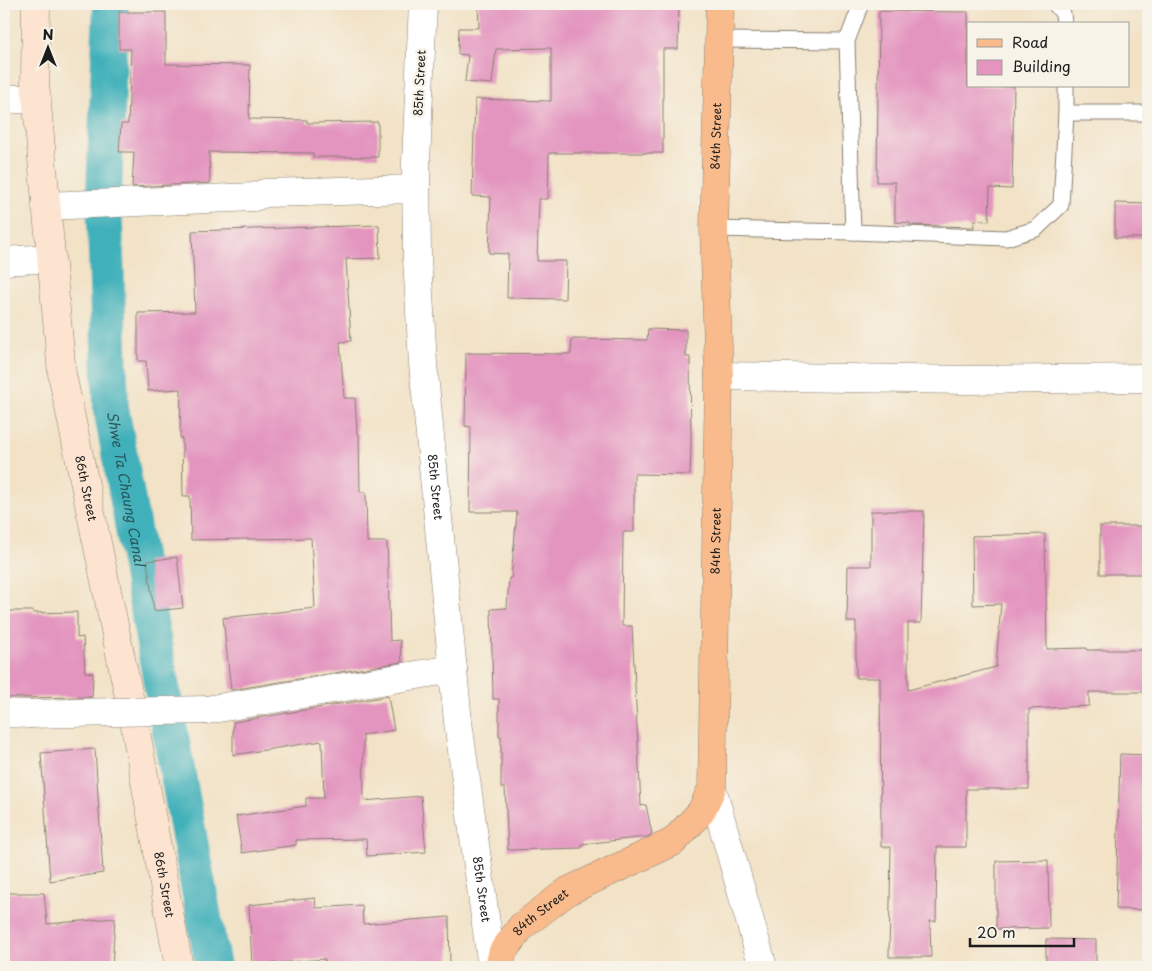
<svg xmlns="http://www.w3.org/2000/svg" width="1152" height="971" viewBox="0 0 1152 971" font-family="'Playpen Sans',sans-serif">
<style>
.lines{fill:none;stroke-linecap:round;stroke-linejoin:round}
.canal{stroke:#40b0ba;stroke-width:36}
.building{fill:#e394bf}
.service-casing{stroke:#877f71;stroke-width:17}
.minor-casing{stroke:#877f71;stroke-width:29}
.secondary-casing{stroke:#877f71;stroke-width:29}
.primary-casing{stroke:#877f71;stroke-width:29}
.service{stroke:#fff;stroke-width:15}
.minor{stroke:#fff;stroke-width:28}
.secondary{stroke:#fde4d1;stroke-width:28}
.primary{stroke:#fabb8c;stroke-width:28}
.minor-bridge-casing{stroke:#877f71;stroke-width:29;stroke-linecap:butt}
.minor-bridge{stroke:#fff;stroke-width:28}
.labels{text-anchor:middle;stroke-width:5;stroke-linejoin:round;paint-order:stroke}
.street-label{font-size:12px;fill:#1c1c1c;stroke:#f7f3e8}
.water-label{font-size:14px;font-style:italic;fill:#2a575b;stroke:#f7f3e8}
</style>
<rect width="100%" height="100%" fill="#f7f3e8"/>
<filter id="ink" filterUnits="userSpaceOnUse"><feTurbulence type="fractalNoise" baseFrequency=".02" numOctaves="2"/><feDisplacementMap in="SourceGraphic" scale="10" xChannelSelector="R" yChannelSelector="G"/><feConvolveMatrix kernelMatrix="1 2 1 2 8 2 1 2 1" color-interpolation-filters="sRGB"/></filter>
<filter id="wash" filterUnits="userSpaceOnUse"><feTurbulence type="fractalNoise" baseFrequency=".0096" numOctaves="4" result="noise"/><feDisplacementMap in="SourceGraphic" scale="20" xChannelSelector="R" yChannelSelector="G"/><feGaussianBlur stdDeviation="1.12" result="paint"/><feColorMatrix in="noise" values="0 0 0 0 0 0 0 0 0 0 0 0 0 0 0 0 0 1.4 0 .05"/><feComposite in="paint" operator="in"/></filter>
<g filter="url(#wash)">
<rect width="100%" height="100%" fill="#f2e2c6"/>
<g class="lines">
<path class="canal" id="s1" d="M111 4 104 194 111 408 213 967"/>
</g>
<g id="blocks">
<g class="building">
<polygon points="478,4 679,4 678,49 663,49 663,153 549,153 548,199 539,199 537,261 566,261 565,299 507,298 508,254 489,253 491,197 472,196 475,99 551,101 551,48 496,49 492,84 465,82 468,55 458,54 459,28 479,28"/>
<polygon points="879,11 968,12 968,86 1014,86 1012,189 990,188 989,221 974,220 974,227 910,225 910,223 895,222 895,182 877,182"/>
<polygon points="119,12 166,12 166,64 250,65 249,119 307,120 307,123 378,122 378,157 313,157 313,153 209,152 210,183 132,187 134,152 119,152 121,124 128,124 131,49 119,49"/>
<polygon points="1115,203 1148,204 1148,238 1115,238"/>
<polygon points="379,225 380,258 346,259 351,341 340,342 344,398 355,398 357,434 359,434 360,492 366,492 367,542 387,542 390,641 400,640 402,662 231,690 223,618 315,608 311,538 191,540 190,496 183,496 182,438 180,438 181,389 148,391 146,361 138,361 138,313 195,312 192,231"/>
<polygon points="648,329 686,330 686,357 690,357 691,446 690,475 634,474 634,532 623,532 622,626 632,626 641,806 646,805 652,834 647,837 582,844 582,848 508,850 505,788 501,788 501,736 499,736 499,699 493,699 491,609 507,608 509,578 511,578 517,512 470,512 471,427 465,426 466,353 571,354 572,339 647,340"/>
<polygon points="871,511 924,511 921,623 908,623 908,690 996,667 1001,604 973,605 972,536 1045,534 1047,649 1087,648 1087,650 1148,650 1148,692 1089,692 1089,706 1029,709 1029,789 966,789 966,847 937,847 936,921 930,921 931,957 889,957 891,847 881,847 880,678 856,678 856,622 847,622 848,566 871,566"/>
<rect x="1100" y="526" width="48" height="48"/>
<polygon points="177,557 183,608 154,611 147,561"/>
<polygon points="4,611 33,611 33,613 77,612 77,638 83,637 85,672 93,673 92,697 4,698"/>
<polygon points="388,696 394,730 363,735 364,801 421,796 426,852 367,856 366,839 296,840 296,845 242,853 236,816 306,806 306,798 324,798 322,741 233,755 233,722"/>
<polygon points="95,749 103,873 50,881 41,753"/>
<polygon points="1120,754 1148,755 1148,910 1116,909"/>
<polygon points="1048,860 1049,928 996,929 996,861"/>
<polygon points="4,893 44,893 47,924 115,918 112,967 4,967"/>
<polygon points="315,898 316,908 362,905 363,924 449,917 450,967 326,967 325,959 252,965 249,905"/>
<polygon points="1046,939 1096,940 1096,967 1046,967"/>
</g>
</g>
</g>
<g filter="url(#ink)">
<use href="#blocks" fill-opacity="0" stroke="#877f71" stroke-width="1"/>
<g class="lines">
<defs>
<g id="service">
<polyline points="1055,4 1063,14 1064,24"/>
<polyline points="719,40 847,41"/>
<polyline points="1066,113 1148,113"/>
<polyline points="714,229 853,232 1006,238 1036,229 1061,205 1066,113 1066,86"/>
<polyline points="853,232 847,41 861,4"/>
</g>
<g id="minor">
<path id="s2" d="M423 4 416 162 417 258 423 364 458 722 492 967"/>
<polyline points="4,99 37,99"/>
<polyline points="46,206 254,197 265,193 416,189"/>
<polyline points="4,261 51,258"/>
<polyline points="719,376 967,380 1148,378"/>
<polyline points="206,710 453,669"/>
<polyline points="4,713 29,714"/>
<polyline points="712,788 763,967"/>
</g>
<g id="secondary">
<path id="s3" d="M36 4 35 83 62 374 134 721 179 967"/>
</g>
<g id="primary">
<path id="s4" d="M499 967 503 951 522 926 568 891 673 842 701 812 712 788 719 376 714 229 720 4"/>
</g>
</defs>
<use href="#service" class="service-casing"/>
<use href="#minor" class="minor-casing"/>
<use href="#secondary" class="secondary-casing"/>
<use href="#primary" class="primary-casing"/>
<use href="#service" class="service"/>
<use href="#minor" class="minor"/>
<use href="#secondary" class="secondary"/>
<use href="#primary" class="primary"/>
<defs>
<polyline id="minor-bridge" points="29,714 206,710"/>
</defs>
<use href="#minor-bridge" class="minor-bridge-casing"/>
<use href="#minor-bridge" class="minor-bridge"/>
</g>
</g>
<g class="labels">
<g class="street-label">
<text transform="translate(420 83) rotate(-87)" y="4">85th Street</text>
<text dy="4" stroke="none"><textPath href="#s4" startOffset="941">84th Street</textPath></text>
<text dy="4" stroke="none"><textPath href="#s2" startOffset="484">85th Street</textPath></text>
<text dy="4" stroke="none"><textPath href="#s3" startOffset="488">86th Street</textPath></text>
<text dy="4" stroke="none"><textPath href="#s4" startOffset="536">84th Street</textPath></text>
<text dy="4" stroke="none"><textPath href="#s3" startOffset="892">86th Street</textPath></text>
<text dy="4" stroke="none"><textPath href="#s2" startOffset="889">85th Street</textPath></text>
<text dy="4" stroke="none"><textPath href="#s4" startOffset="71">84th Street</textPath></text>
</g>
<g class="water-label">
<text dy="5" stroke="none"><textPath href="#s1" startOffset="486">Shwe Ta Chaung Canal</textPath></text>
</g>
</g>
<rect width="1152" height="971" fill="none" stroke="#f7f3e8" stroke-width="20"/>
<rect x="967" y="22" width="162" height="65" fill="#f7f3e8" stroke="#9f9d96"/>
<rect x="977" y="39" width="25" height="8" fill="#fabb8c" stroke="#9f9d96"/>
<text x="1012" y="48" font-size="15" fill="#1c1c1c">Road</text>
<rect x="977" y="60" width="25" height="15" fill="#e394bf" stroke="#9f9d96"/>
<text x="1012" y="72" font-size="15" fill="#1c1c1c">Building</text>
<g transform="translate(48 48)" stroke="#f7f3e8" stroke-width="4" paint-order="stroke">
<path d="M0-4L9 19L0 12L-9 19Z" fill="#1c1c1c"/>
<text y="-8" font-size="14" font-weight="bold" text-anchor="middle" fill="#1c1c1c">N</text>
</g>
<path d="M970 938v8h104v-8" fill="none" stroke="#1c1c1c" stroke-width="2.5"/>
<text x="977" y="938" font-size="15" fill="#1c1c1c" stroke="#f7f3e8" stroke-width="4" paint-order="stroke">20 m</text>
</svg>
